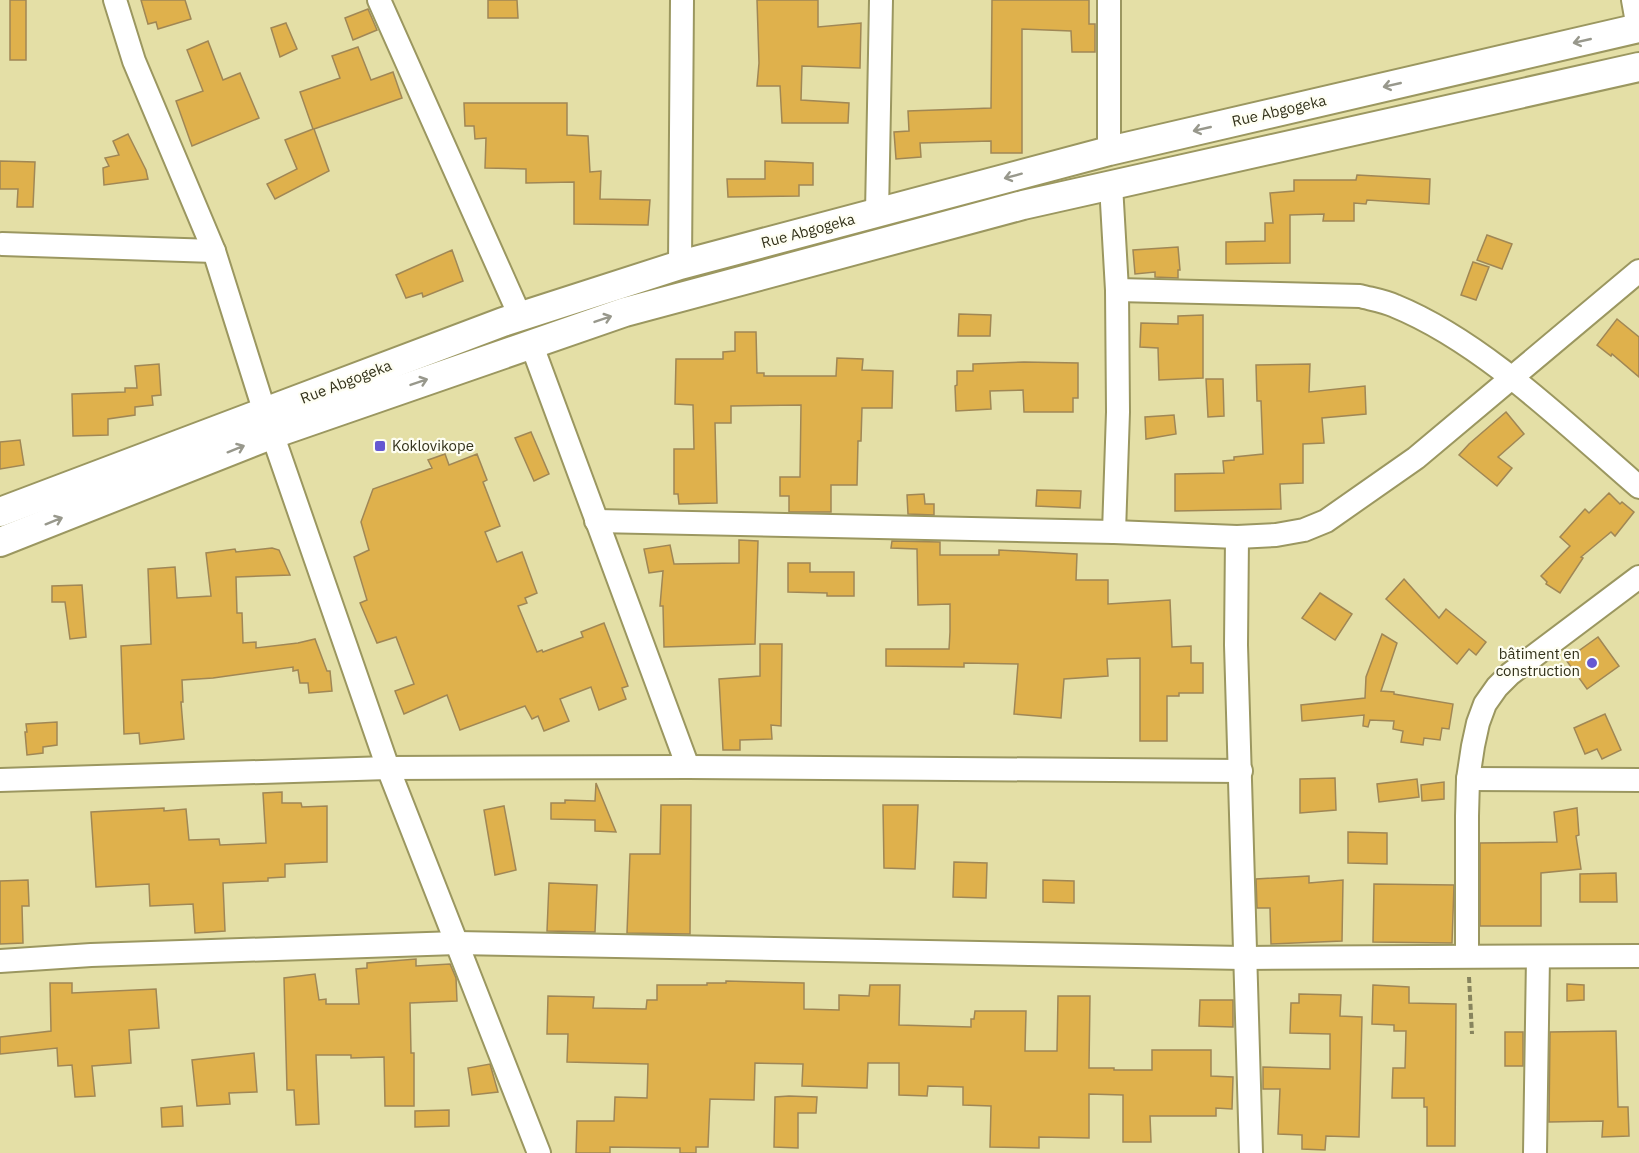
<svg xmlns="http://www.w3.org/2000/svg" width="1639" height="1153" viewBox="0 0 1639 1153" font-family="'IBM Plex Sans',sans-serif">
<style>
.building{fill:#dfb14c;stroke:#a08755;stroke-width:1.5}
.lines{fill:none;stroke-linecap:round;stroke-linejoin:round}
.minor-casing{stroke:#9b9760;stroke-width:26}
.major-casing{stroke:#9b9760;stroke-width:32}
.path{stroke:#87845d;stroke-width:4;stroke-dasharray:6 3;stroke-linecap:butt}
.minor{stroke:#fff;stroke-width:22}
.major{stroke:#fff;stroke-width:28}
.oneway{stroke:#98988c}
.poi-dot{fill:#6658d1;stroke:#fefef2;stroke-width:2}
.labels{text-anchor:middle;stroke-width:4.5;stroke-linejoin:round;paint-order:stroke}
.street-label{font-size:15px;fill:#32311a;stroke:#fefef2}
.poi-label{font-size:15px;fill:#32311a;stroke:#fefef2;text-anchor:start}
</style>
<rect width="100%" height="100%" fill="#e4dfa6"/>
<g class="building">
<rect x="10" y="0" width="16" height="60"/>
<polygon points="141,0 185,0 191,19 158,29 156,22 148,24"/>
<polygon points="488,0 517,0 518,18 488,18"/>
<polygon points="757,0 818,0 818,27 861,23 860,68 802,66 801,100 849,103 848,123 782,123 780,86 757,86 759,63"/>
<polygon points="992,0 1089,0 1089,24 1095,24 1095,52 1072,52 1071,31 1022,29 1022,153 991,153 991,141 920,143 921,157 896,159 894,132 909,131 908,111 991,108"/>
<polygon points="368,9 377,30 353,40 345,18"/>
<polygon points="286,23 297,49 280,57 271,28"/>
<polygon points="208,41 223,80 240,73 259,118 192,146 176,101 203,91 187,50"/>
<polygon points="358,47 371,80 393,72 402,98 314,129 329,171 275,199 267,184 297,169 285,140 313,129 300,92 340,78 332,56"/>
<polygon points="464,103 567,103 567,135 588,136 590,172 601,171 600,199 650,200 648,225 574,224 574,182 526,183 526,169 485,168 486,138 475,139 474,126 465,126"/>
<polygon points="128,134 146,170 148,179 104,185 103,168 109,166 105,158 119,155 113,141"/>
<polygon points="0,161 35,162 33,207 17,207 18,189 0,189"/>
<polygon points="765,161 813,163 813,185 799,185 799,196 728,197 727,179 765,179"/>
<polygon points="1357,175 1430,179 1429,204 1367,200 1366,204 1354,203 1354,221 1323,221 1324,214 1290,215 1290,263 1226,264 1226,242 1265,241 1265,223 1273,223 1270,193 1294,191 1294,180 1356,180"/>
<polygon points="1487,235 1512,244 1502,269 1477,260"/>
<polygon points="1178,247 1180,270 1178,270 1178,278 1155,277 1155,272 1135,274 1133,250"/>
<polygon points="452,250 463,281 423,297 422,293 406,298 396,275"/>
<polygon points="1473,262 1489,267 1476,300 1461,295"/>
<polygon points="959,314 991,315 990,336 958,336"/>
<polygon points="1203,315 1203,378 1159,380 1158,348 1140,347 1141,323 1178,324 1178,316"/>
<polygon points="1617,319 1639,337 1639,377 1612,354 1611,356 1597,345"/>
<polygon points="735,332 756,332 757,373 764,373 764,376 836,376 837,358 863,359 862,370 893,371 892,408 862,408 861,441 858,441 857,485 831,485 831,512 789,512 789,496 780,496 780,477 800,477 801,405 731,406 731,423 715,423 717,503 679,504 678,494 674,494 674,449 694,449 693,405 675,404 676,359 723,359 723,352 735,351"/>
<polygon points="1024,362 1078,363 1078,398 1073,398 1073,412 1024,412 1023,390 990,391 991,409 956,411 955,386 957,385 957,371 973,371 973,364"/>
<polygon points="159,364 161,395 152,396 153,405 135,407 135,415 108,419 108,435 73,436 72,394 125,392 125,388 137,388 135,366"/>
<polygon points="1310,364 1309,392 1365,386 1366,414 1322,418 1324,443 1303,444 1303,483 1280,484 1281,509 1175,511 1175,474 1224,473 1223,461 1234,460 1234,457 1263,454 1261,401 1257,401 1256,365"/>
<polygon points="1206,379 1223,379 1224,416 1208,417"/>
<polygon points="1506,412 1524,434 1498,457 1512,468 1497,486 1459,455 1469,444"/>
<polygon points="1174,415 1176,434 1146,439 1145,417"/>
<polygon points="531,432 549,474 534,481 515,438"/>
<polygon points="20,440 24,465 0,469 0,442"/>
<polygon points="445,454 449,465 477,454 487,480 483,482 500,526 485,532 497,562 522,552 537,593 525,598 527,603 518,606 537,652 542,650 543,652 583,637 581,632 604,623 628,686 622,688 626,699 599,710 591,687 560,699 569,721 544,731 538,716 532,719 525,706 460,730 447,695 404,714 395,691 414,684 396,637 377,643 360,603 367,600 354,557 369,550 361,522 373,489 432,468 428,460"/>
<polygon points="1037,490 1081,491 1080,508 1036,506"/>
<polygon points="1609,493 1620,504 1622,502 1634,512 1615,536 1611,532 1581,557 1583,558 1560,593 1546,584 1547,582 1541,576 1570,546 1560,537 1585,509 1589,513"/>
<polygon points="924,494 925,504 934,504 934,515 908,514 907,495"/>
<polygon points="739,540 758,541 755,644 664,647 663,606 660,606 663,571 649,573 644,549 670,545 674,564 739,563"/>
<polygon points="892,541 940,542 940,555 999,555 999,550 1077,554 1076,580 1108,580 1108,604 1170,600 1172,647 1191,646 1191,663 1203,663 1203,693 1179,693 1179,696 1167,696 1167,741 1140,741 1140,658 1107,659 1108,676 1064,679 1061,718 1014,714 1018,664 964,663 964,667 886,666 886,649 949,649 950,632 950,604 918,605 917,549 891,548"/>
<polygon points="272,548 279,550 290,575 236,577 237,613 242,613 243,643 256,642 256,648 298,643 315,639 327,671 330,671 332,691 309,693 308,683 300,683 298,670 293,671 293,667 213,678 182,680 183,702 181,702 184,739 140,744 139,733 124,734 121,646 151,644 148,569 175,567 177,598 211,596 206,553 235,549 236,552"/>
<polygon points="788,563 810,563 810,572 854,572 854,596 827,596 827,593 788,592"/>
<polygon points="1404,579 1439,618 1446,609 1486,642 1476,655 1469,649 1457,664 1386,599"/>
<polygon points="82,585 86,637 70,639 65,602 52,602 52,586"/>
<polygon points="1320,593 1352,614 1335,640 1302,618"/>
<polygon points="1382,634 1397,643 1381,691 1394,692 1394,694 1453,704 1449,729 1442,728 1440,740 1424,738 1423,745 1401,742 1403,731 1393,729 1394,721 1370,720 1368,727 1363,726 1364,715 1302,721 1301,705 1365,698 1366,677"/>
<polygon points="1598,637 1619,666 1587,689 1566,660"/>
<polygon points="760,644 782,644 781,726 771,725 772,739 740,740 740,750 723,750 719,679 760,676"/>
<polygon points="1605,714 1621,750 1602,759 1597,749 1585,754 1574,728"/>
<polygon points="57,722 57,745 43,747 43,753 27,755 25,732 27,732 26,724"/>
<polygon points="1335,778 1336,810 1300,813 1300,779"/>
<polygon points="1417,779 1419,797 1379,802 1377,784"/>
<polygon points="1444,782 1444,799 1422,801 1421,785"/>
<polygon points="596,783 616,832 595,831 595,820 551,819 551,803 565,803 565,800 595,801"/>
<polygon points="282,792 282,803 301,803 302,807 327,806 327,862 285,864 285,877 268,878 268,881 223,883 225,931 195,933 193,904 150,906 149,884 96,887 91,812 164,808 164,811 186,809 189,840 219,839 220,845 266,843 263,793"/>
<polygon points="661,805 691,805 690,934 627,933 630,854 660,854"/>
<polygon points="883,805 918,805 915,869 884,868"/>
<polygon points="504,806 516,870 495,875 484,810"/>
<polygon points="1577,808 1579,835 1576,836 1581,869 1541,873 1541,926 1480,926 1480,843 1557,842 1554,812"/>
<polygon points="1348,832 1387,833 1387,864 1348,863"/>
<polygon points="954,862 987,863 986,898 953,897"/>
<polygon points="1616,873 1617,902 1580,902 1580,874"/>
<polygon points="1309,876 1309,883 1343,880 1342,941 1271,944 1270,908 1257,908 1256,879"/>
<polygon points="28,880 29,906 22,906 23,943 0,944 0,881"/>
<polygon points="1043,880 1074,881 1074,903 1043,902"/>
<polygon points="549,883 597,885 595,932 547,931"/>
<polygon points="1374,884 1454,885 1452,943 1373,942"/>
<polygon points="416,959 416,966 450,964 456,978 457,1001 410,1003 411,1053 414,1053 414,1106 385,1106 384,1057 351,1058 351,1055 316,1055 319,1124 296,1125 294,1090 287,1090 284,978 315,974 319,1000 326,999 326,1004 359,1004 356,969 367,968 367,963"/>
<polygon points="726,981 804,983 804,1009 839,1010 839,995 869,996 870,985 900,985 899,1025 971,1027 971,1019 974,1019 975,1011 1026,1011 1025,1051 1057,1051 1058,996 1090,996 1089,1068 1114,1068 1114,1070 1152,1070 1152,1050 1211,1050 1211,1076 1233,1077 1232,1109 1216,1108 1216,1116 1150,1116 1151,1142 1123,1142 1123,1095 1089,1094 1089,1138 1039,1137 1039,1148 990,1147 991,1106 963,1105 963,1087 928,1086 927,1096 899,1095 899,1063 868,1063 867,1088 802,1086 803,1064 755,1063 754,1100 710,1099 708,1147 696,1147 696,1153 680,1153 680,1148 610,1147 610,1153 576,1153 577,1121 614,1121 615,1097 647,1098 648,1064 567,1062 568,1034 547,1034 548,996 594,997 593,1008 646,1009 647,1000 657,1000 657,985 707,985 707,983 726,983"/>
<polygon points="50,983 72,983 72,993 156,989 159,1028 129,1030 131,1063 92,1066 95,1096 75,1097 72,1065 58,1066 57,1048 0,1054 0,1037 51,1031"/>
<polygon points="1567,984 1584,985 1584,1000 1567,1001"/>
<polygon points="1373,985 1409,987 1409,1003 1456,1004 1455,1146 1427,1146 1427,1107 1424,1107 1424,1098 1392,1098 1393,1068 1405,1068 1406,1031 1394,1031 1394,1025 1372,1024"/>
<polygon points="1299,994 1341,995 1340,1016 1362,1017 1359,1137 1326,1136 1325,1150 1302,1149 1302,1135 1278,1134 1280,1089 1263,1089 1263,1067 1330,1069 1330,1034 1290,1033 1291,1003 1299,1003"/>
<polygon points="1200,1000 1233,1000 1233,1027 1199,1026"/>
<polygon points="1616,1031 1618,1107 1628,1107 1629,1136 1602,1137 1603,1121 1549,1122 1550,1032"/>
<rect x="1505" y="1032" width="18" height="34"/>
<polygon points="254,1053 257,1092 229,1093 230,1104 197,1106 192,1060"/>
<polygon points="490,1064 498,1092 472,1095 468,1068"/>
<polygon points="789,1096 817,1097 816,1113 798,1113 798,1148 774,1147 775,1097"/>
<polygon points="182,1106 183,1126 162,1127 161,1108"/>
<polygon points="449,1110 449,1126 415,1127 415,1111"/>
</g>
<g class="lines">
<defs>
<g id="minor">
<polyline points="115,0 134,61 214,251 265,413 388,768 539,1153"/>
<polyline points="379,0 520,316"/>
<polyline points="1633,0 1638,28"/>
<polyline points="1109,151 1109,0"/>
<polyline points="1111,185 1117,290 1118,412 1114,532"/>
<polyline points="877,213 881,0"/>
<polyline points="2,244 214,251"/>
<polyline points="680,265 682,0"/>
<path d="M1117 290 1360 296C1371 299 1384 301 1395 306 1483 342 1567 425 1639 487"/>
<polyline points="531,343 688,767"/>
<polyline points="596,521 1114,532 1237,537 1276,535 1304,530 1326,521 1416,458 1639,271"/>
<polyline points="1237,537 1236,645 1251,1153"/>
<polyline points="1468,779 1639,780"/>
<polyline points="0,780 388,768 688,767 1241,771"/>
<polyline points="1467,956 1467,816 1468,779 1473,746 1478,723 1485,704 1497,687 1510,674 1639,577"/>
<polyline points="0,961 91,955 457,943 1243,958 1639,956"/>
<polyline points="1535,1153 1538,957"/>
</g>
<g id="major">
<polyline points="0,512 503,322 680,265 1109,151 1639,28"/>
<polyline points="0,542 273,434 625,312 1023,205 1639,67"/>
</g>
</defs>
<use href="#minor" class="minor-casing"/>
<use href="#major" class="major-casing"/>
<polyline class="path" points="1469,977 1472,1034"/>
<use href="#minor" class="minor"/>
<use href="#major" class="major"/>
</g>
<defs><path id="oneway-shaft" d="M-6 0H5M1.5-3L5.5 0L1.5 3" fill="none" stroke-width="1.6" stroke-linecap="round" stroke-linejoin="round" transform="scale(1.5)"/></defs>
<g class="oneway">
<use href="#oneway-shaft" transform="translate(1582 41) rotate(167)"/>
<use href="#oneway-shaft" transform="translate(1392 85) rotate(167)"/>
<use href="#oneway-shaft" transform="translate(1202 129) rotate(167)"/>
<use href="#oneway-shaft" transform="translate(1013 176) rotate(165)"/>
<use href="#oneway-shaft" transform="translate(603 319) rotate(-19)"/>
<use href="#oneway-shaft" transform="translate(419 382) rotate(-19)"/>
<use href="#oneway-shaft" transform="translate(236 449) rotate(-22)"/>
<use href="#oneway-shaft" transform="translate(54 521) rotate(-22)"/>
</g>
<g class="poi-dot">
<rect x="374" y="440" width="12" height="12" rx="3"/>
<circle cx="1592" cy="663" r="6"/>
</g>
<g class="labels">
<g class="street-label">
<text transform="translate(1279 111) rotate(-13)" y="5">Rue Abgogeka</text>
<text transform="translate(808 231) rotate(-15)" y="5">Rue Abgogeka</text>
<text transform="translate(346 382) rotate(-21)" y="5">Rue Abgogeka</text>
</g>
<g class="poi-label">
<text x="392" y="451">Koklovikope</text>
<text x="1580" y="659" text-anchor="end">bâtiment en<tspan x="1580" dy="17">construction</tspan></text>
</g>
</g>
</svg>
